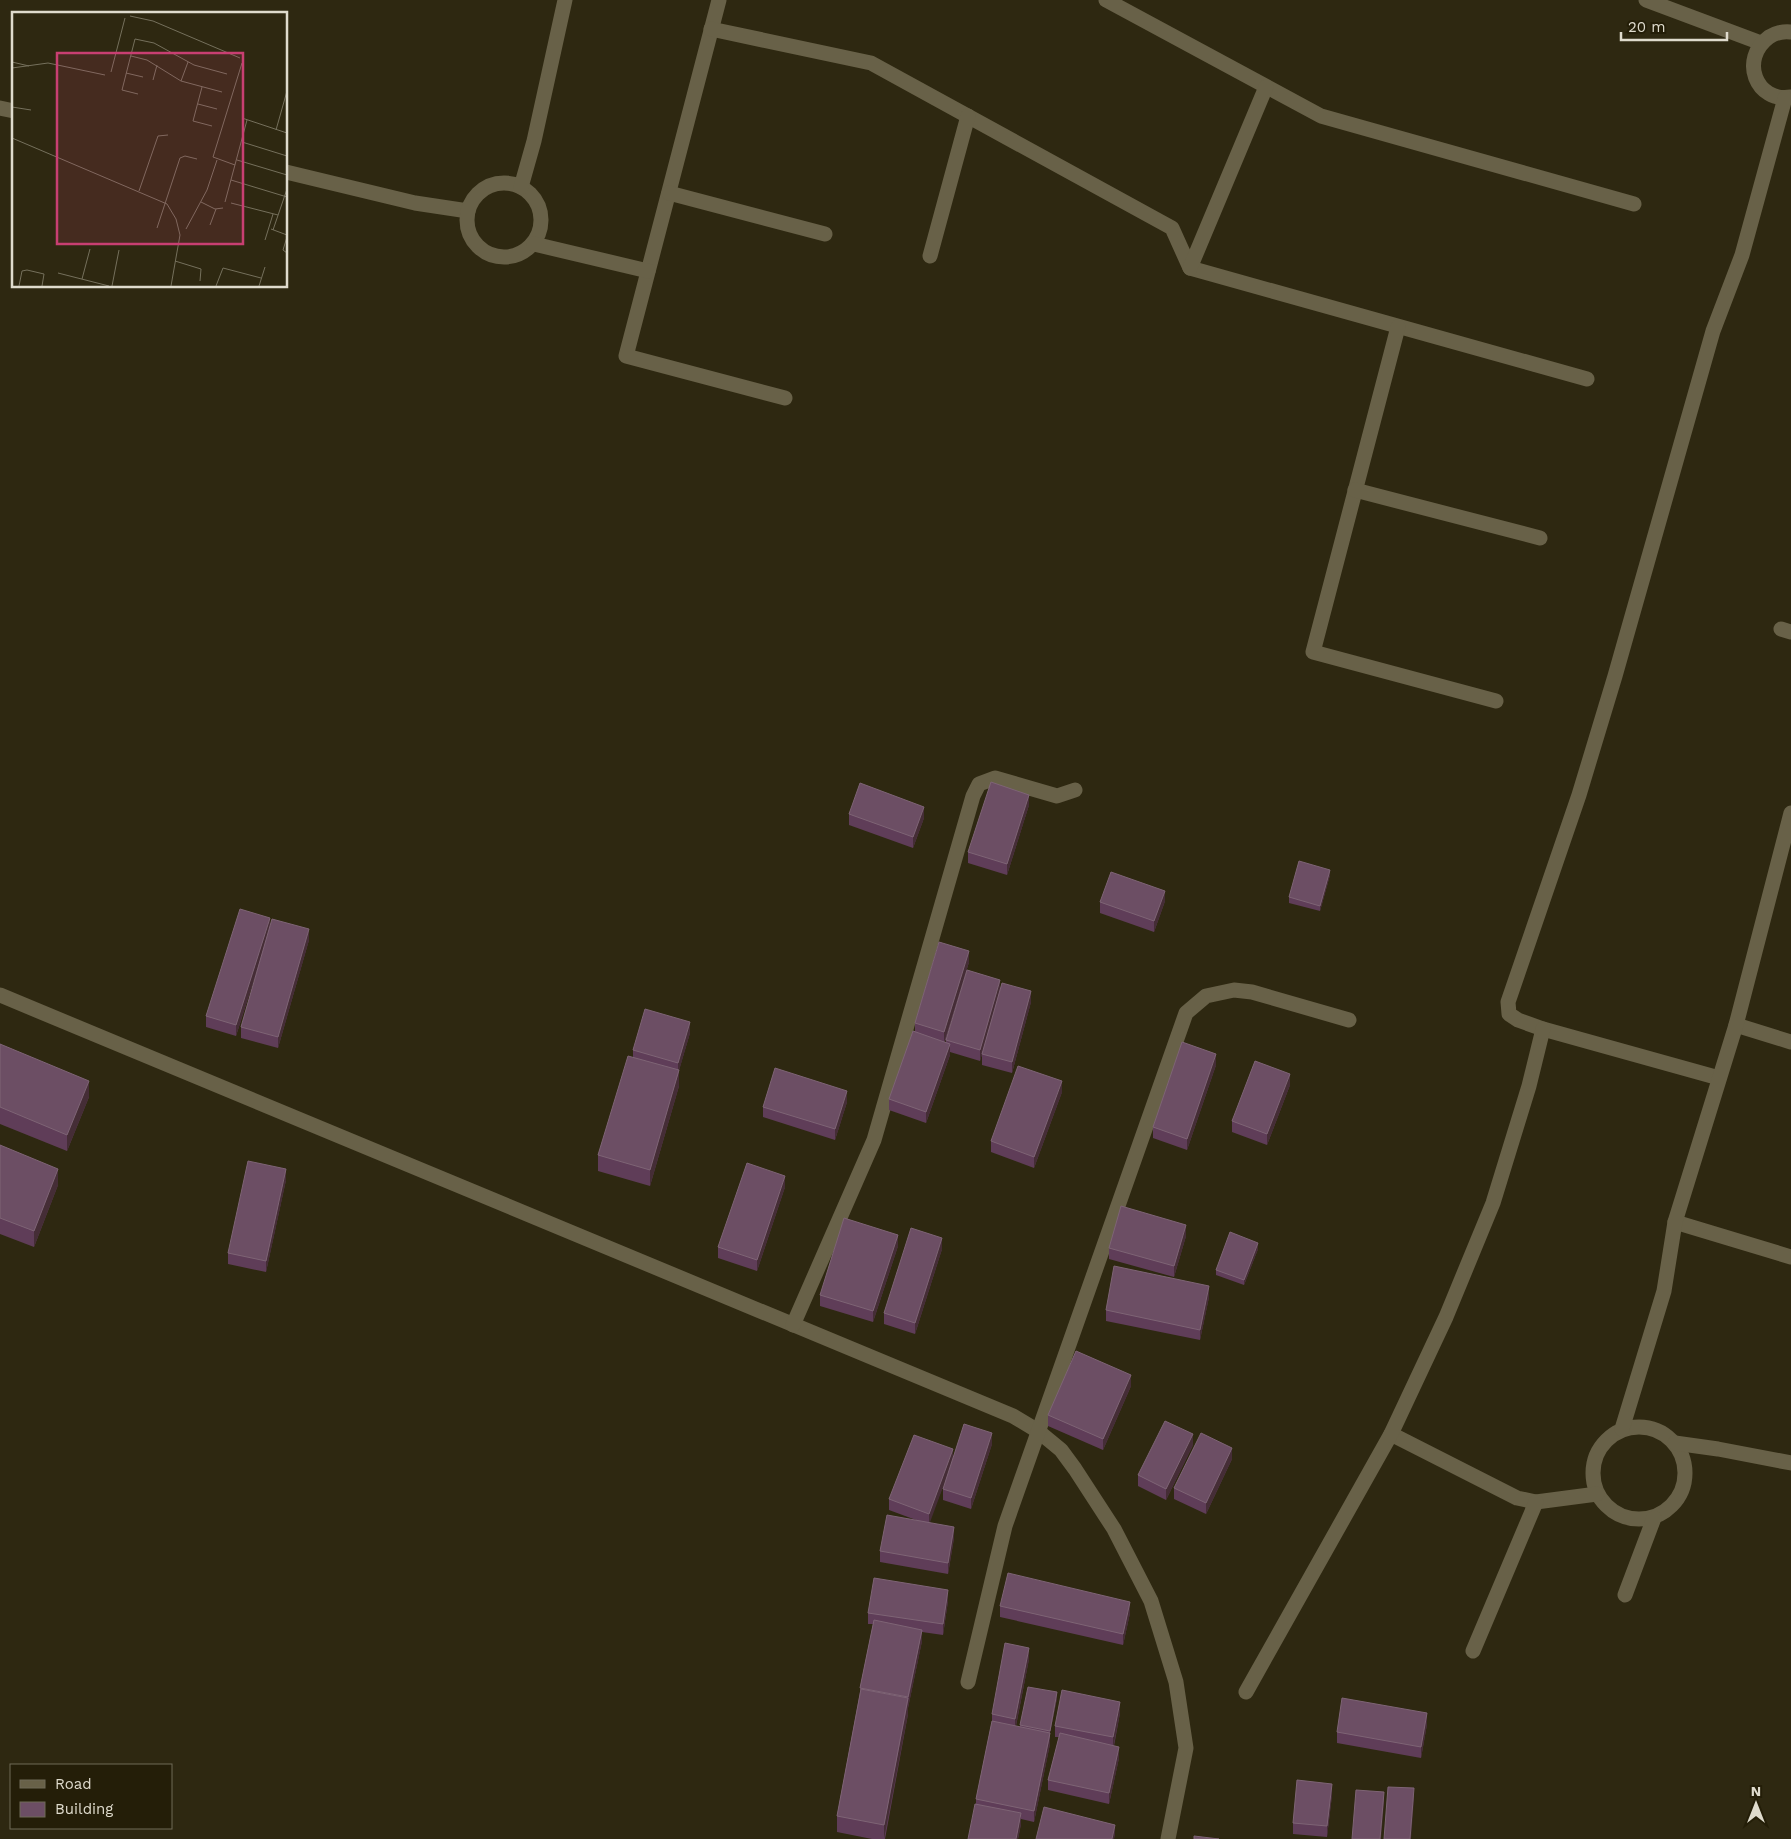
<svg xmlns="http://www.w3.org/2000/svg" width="1791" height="1839" viewBox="0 0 1791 1839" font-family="'Work Sans',sans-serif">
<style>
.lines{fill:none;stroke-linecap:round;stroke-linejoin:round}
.minor{stroke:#686148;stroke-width:15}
.wall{fill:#5f3d58}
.shaded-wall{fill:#452d36}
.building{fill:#6c4e64;stroke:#7e6475}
.inset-road{fill:none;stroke:#75705c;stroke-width:1}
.view{fill:#c83f72;fill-opacity:0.15;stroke:#c83f72;stroke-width:2.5}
.inset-edge{fill:none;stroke:#dfdbcd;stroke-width:2.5}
</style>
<rect width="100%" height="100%" fill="#2e2811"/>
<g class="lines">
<g class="minor">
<polyline points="719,0 626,356 785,398"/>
<polyline points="1106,0 1321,116 1634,204"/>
<polyline points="1646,0 1761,43"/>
<polyline points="711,29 871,63 1172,228 1190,268 1587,379"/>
<path d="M1791 32C1784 31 1775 33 1769 37 1739 59 1756 103 1791 97"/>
<polyline points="0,108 14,111"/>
<polyline points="286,172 415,203 468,211"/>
<circle cx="504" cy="220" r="37"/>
<polyline points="521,187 534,141 565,0"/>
<polyline points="669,193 825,234"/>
<polyline points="534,244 648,271"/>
<polyline points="930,256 968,116"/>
<polyline points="1190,268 1266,87"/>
<polyline points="1398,327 1313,652 1496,701"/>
<polyline points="1355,490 1540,538"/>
<polyline points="1781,629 1791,632"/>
<polyline points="0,995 1013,1416 1038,1431 1061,1450 1075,1469 1114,1529 1151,1601 1176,1682 1186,1748 1168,1839"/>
<polyline points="1736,1025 1791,1042"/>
<polyline points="1719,1078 1543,1029 1518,1020 1509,1014 1508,1002 1579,795 1615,676 1713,331 1742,255 1785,98"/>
<polyline points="1675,1222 1791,1257"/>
<polyline points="793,1325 874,1140 973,796 979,784 995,778 1057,796 1075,790"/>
<circle cx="1639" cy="1473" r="46"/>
<polyline points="1622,1429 1664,1291 1675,1222 1736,1025 1791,813"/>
<polyline points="1391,1434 1517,1498 1536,1502 1597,1494"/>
<polyline points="1675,1443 1718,1449 1791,1463"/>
<polyline points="1625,1595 1654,1518"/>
<polyline points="1473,1651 1536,1502"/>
<polyline points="968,1682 1005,1526 1186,1013 1206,996 1234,990 1252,992 1349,1020"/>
<polyline points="1246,1692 1391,1434 1446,1317 1493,1203 1529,1086 1543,1029"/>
</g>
</g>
<g class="wall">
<polygon points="1029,805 1007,875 968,863 968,852"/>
<polygon points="849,814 924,818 913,848 849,825"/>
<polygon points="1330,875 1320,911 1289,903 1289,897"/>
<polygon points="1165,901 1154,932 1100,913 1100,902"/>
<polygon points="270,927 309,940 278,1048 241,1038 241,1027 265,945 236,1036 206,1027 206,1016"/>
<polygon points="969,962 945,1042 946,1042 946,1040 1000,989 1031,1002 1012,1073 982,1065 982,1054 991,1022 980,1061 950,1052 950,1055 926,1123 889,1110 889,1099 915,1032 915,1023"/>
<polygon points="690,1033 679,1070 679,1086 650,1186 598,1171 598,1155 633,1057 633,1050"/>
<polygon points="0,1044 89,1097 67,1151 0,1124"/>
<polygon points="1216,1065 1187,1150 1153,1138 1153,1127"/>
<polygon points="1290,1085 1267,1145 1232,1132 1232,1121"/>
<polygon points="1062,1092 1034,1168 991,1152 991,1141"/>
<polygon points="847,1102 835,1140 763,1117 763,1107"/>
<polygon points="0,1145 58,1185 34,1247 0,1234"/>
<polygon points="286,1180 266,1272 228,1264 228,1253"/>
<polygon points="785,1187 757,1271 718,1258 718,1247"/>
<polygon points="1186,1236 1174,1277 1109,1259 1109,1248"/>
<polygon points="898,1246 873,1322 820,1306 820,1295"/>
<polygon points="942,1249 915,1334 884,1324 884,1313"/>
<polygon points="1258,1249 1244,1285 1216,1275 1216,1270"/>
<polygon points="1209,1297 1200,1340 1106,1321 1106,1310"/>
<polygon points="1131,1386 1103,1450 1048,1426 1048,1415"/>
<polygon points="992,1444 971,1509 943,1500 943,1489 947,1476 929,1522 954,1538 948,1574 880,1562 880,1551 916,1520 889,1510 889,1499 953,1458"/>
<polygon points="1193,1445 1166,1500 1138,1486 1138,1475"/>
<polygon points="1232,1459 1206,1514 1174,1499 1174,1488"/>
<polygon points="948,1601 943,1635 922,1632 922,1641 908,1708 908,1714 885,1839 872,1839 837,1832 837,1816 860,1692 860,1688 873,1624 868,1624 868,1613"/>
<polygon points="1000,1606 1130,1613 1123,1645 1000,1617"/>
<polygon points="1029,1659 1016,1726 1020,1727 1020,1725 1057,1698 1050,1733 1050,1744 1034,1822 1021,1819 1021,1824 1018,1839 968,1839 976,1804 976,1799 992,1721 992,1714"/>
<polygon points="1120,1713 1114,1746 1119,1758 1109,1804 1048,1790 1048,1780 1059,1737 1055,1737 1055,1726"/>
<polygon points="1427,1724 1421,1758 1337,1743 1337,1732"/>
<polygon points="1332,1795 1327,1837 1293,1834 1293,1823"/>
</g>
<g class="shaded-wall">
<polygon points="1029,795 1029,805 1007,875 1007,864"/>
<polygon points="924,807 924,818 913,848 913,837"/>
<polygon points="1330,870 1330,875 1320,911 1320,906"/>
<polygon points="1165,891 1165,901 1154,932 1154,921"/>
<polygon points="270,918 270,929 236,1036 236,1025"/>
<polygon points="309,929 309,940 278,1048 278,1037"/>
<polygon points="969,951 969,962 944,1043 944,1032"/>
<polygon points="1000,980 1000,991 980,1061 980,1050"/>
<polygon points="1031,991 1031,1002 1012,1073 1012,1062"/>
<polygon points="690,1022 690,1033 678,1074 678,1063"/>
<polygon points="950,1044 950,1055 926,1123 926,1112"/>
<polygon points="1216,1054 1216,1065 1187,1150 1187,1139"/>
<polygon points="679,1070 679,1086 650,1186 650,1170"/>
<polygon points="1290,1074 1290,1085 1267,1145 1267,1134"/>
<polygon points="89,1081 89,1097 67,1151 67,1135"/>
<polygon points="1062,1081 1062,1092 1034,1168 1034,1157"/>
<polygon points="847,1091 847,1102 835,1140 835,1129"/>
<polygon points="58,1169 58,1185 34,1247 34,1231"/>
<polygon points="286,1169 286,1180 266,1272 266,1261"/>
<polygon points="785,1176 785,1187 757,1271 757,1260"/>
<polygon points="1186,1225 1186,1236 1174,1277 1174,1266"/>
<polygon points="898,1235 898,1246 873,1322 873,1311"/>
<polygon points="942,1238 942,1249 915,1334 915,1323"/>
<polygon points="1258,1243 1258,1249 1244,1285 1244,1280"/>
<polygon points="1209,1286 1209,1297 1200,1340 1200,1330"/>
<polygon points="1131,1375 1131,1386 1103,1450 1103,1439"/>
<polygon points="992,1433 992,1444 971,1509 971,1498"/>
<polygon points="1193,1434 1193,1445 1166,1500 1166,1489"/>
<polygon points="1232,1448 1232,1459 1206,1514 1206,1503"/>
<polygon points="953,1449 953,1460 929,1525 929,1514"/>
<polygon points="954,1527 954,1538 948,1574 948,1563"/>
<polygon points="948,1590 948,1601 943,1635 943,1624"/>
<polygon points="1130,1602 1130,1613 1123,1645 1123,1634"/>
<polygon points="922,1630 922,1641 908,1708 908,1714 884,1839 884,1825"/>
<polygon points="1029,1648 1029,1659 1015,1730 1015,1719"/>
<polygon points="1057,1692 1057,1698 1050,1733 1050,1744 1034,1822 1034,1811 1050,1736 1050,1731"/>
<polygon points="1120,1702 1120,1713 1113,1748 1113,1737"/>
<polygon points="1427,1713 1427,1724 1421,1758 1421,1747"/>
<polygon points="1119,1747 1119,1758 1109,1804 1109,1793"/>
<polygon points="1332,1784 1332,1795 1327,1837 1327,1826"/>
<polygon points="1414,1788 1414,1799 1411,1839 1410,1839"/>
<polygon points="1384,1792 1384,1803 1381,1839 1380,1839"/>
<polygon points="1021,1813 1021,1824 1018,1839 1016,1839"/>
<polygon points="1115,1825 1115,1836 1114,1839 1112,1839"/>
</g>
<g class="building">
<polygon points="991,782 1029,795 1007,864 968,852"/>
<polygon points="860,783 924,807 913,837 849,814"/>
<polygon points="1299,861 1330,870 1320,906 1289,897"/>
<polygon points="1111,872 1165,891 1154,921 1100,902"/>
<polygon points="240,909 270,918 236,1025 206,1016"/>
<polygon points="272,919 309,929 278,1037 241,1027"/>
<polygon points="939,942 969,951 944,1032 915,1023"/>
<polygon points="967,970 1000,980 980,1050 946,1040"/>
<polygon points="1002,983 1031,991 1012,1062 982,1054"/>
<polygon points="645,1009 690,1022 678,1063 633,1050"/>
<polygon points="913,1031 950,1044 926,1112 889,1099"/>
<polygon points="1182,1042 1216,1054 1187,1139 1153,1127"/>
<polygon points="0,1044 89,1081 67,1135 0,1107"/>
<polygon points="628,1056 679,1070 650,1170 598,1155"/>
<polygon points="1255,1061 1290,1074 1267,1134 1232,1121"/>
<polygon points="1018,1066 1062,1081 1034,1157 991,1141"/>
<polygon points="775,1068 847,1091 835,1129 763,1107"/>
<polygon points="0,1145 58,1169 34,1231 0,1218"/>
<polygon points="248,1161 286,1169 266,1261 228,1253"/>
<polygon points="747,1163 785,1176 757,1260 718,1247"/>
<polygon points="1121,1206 1186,1225 1174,1266 1109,1248"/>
<polygon points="844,1218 898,1235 873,1311 820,1295"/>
<polygon points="911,1228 942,1238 915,1323 884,1313"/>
<polygon points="1230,1232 1258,1243 1244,1280 1216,1270"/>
<polygon points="1114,1266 1209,1286 1200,1330 1106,1310"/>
<polygon points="1076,1351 1131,1375 1103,1439 1048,1415"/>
<polygon points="1165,1421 1193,1434 1166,1489 1138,1475"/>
<polygon points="964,1424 992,1433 971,1498 943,1489"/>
<polygon points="1201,1433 1232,1448 1206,1503 1174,1488"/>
<polygon points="914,1435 953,1449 929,1514 889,1499"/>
<polygon points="887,1515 954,1527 948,1563 880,1551"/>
<polygon points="1008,1573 1130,1602 1123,1634 1000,1606"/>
<polygon points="874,1578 948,1590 943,1624 868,1613"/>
<polygon points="874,1620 922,1630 908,1697 860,1688"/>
<polygon points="1005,1643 1029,1648 1015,1719 992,1714"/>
<polygon points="1028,1687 1057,1692 1050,1731 1020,1725"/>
<polygon points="861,1689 908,1698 884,1825 837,1816"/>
<polygon points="1062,1690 1120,1702 1113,1737 1055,1726"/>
<polygon points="1342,1698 1427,1713 1421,1747 1337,1732"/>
<polygon points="992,1721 1050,1733 1034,1811 976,1799"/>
<polygon points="1060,1733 1119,1747 1109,1793 1048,1780"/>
<polygon points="1297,1780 1332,1784 1327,1826 1293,1823"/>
<polygon points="1388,1787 1414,1788 1410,1839 1384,1839"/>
<polygon points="1356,1790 1384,1792 1380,1839 1352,1839"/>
<polygon points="975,1804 1021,1813 1016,1839 968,1839"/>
<polygon points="1044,1807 1115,1825 1112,1839 1036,1839"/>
<polygon points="1194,1836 1219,1839 1194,1839"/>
</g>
<g transform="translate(12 12)">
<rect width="275" height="275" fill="#2e2811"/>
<path class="inset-road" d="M118 4 141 9 228 46M119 44 135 48 169 69 210 80M0 50 17 54M0 56 36 51 93 63M99 60 113 6M114 61 131 65M141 68 145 53M169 69 176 50M190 75 181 109 200 114M126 82 110 78 123 27 142 31 182 53 215 62M186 92 205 97M0 95 19 98M230 106 275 121M264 118 275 79M0 126 155 192 164 207 168 223 159 274M230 130 275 144M225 148 275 163M223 153 201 145 230 51M219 168 275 185M127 179 146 124 156 123M189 190 203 197 211 196M213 190 235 108M219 191 266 203M198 213 204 197M145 216 168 146 173 144 185 147M174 217 195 178 205 148M259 217 275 223M261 218 275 177M275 225 271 238 275 241M253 228 261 202M163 249 189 257 188 269M46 261 97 274M70 267 78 237M7 274 10 259 15 258 32 262 30 274M100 274 107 238M204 274 211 256 249 266M247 274 253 255"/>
<path class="view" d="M45 41H231V232H45Z"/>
<rect width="275" height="275" class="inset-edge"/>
</g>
<rect x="10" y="1764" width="162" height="65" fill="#241e08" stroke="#6f6a57"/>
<rect x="20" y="1780" width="25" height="8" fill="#686148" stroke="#6f6a57"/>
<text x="55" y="1789" font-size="15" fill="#dfdbcd">Road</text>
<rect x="20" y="1802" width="25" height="15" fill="#6c4e64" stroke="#6f6a57"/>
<text x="55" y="1814" font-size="15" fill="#dfdbcd">Building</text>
<g transform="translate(1756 1804)" stroke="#241e08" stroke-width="4" paint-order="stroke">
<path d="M0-4L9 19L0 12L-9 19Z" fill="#dfdbcd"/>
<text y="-8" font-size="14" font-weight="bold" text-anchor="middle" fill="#dfdbcd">N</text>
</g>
<path d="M1621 32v8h106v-8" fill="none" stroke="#dfdbcd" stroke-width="2.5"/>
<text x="1628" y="32" font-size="15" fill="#dfdbcd" stroke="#241e08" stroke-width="4" paint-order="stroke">20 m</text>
</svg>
